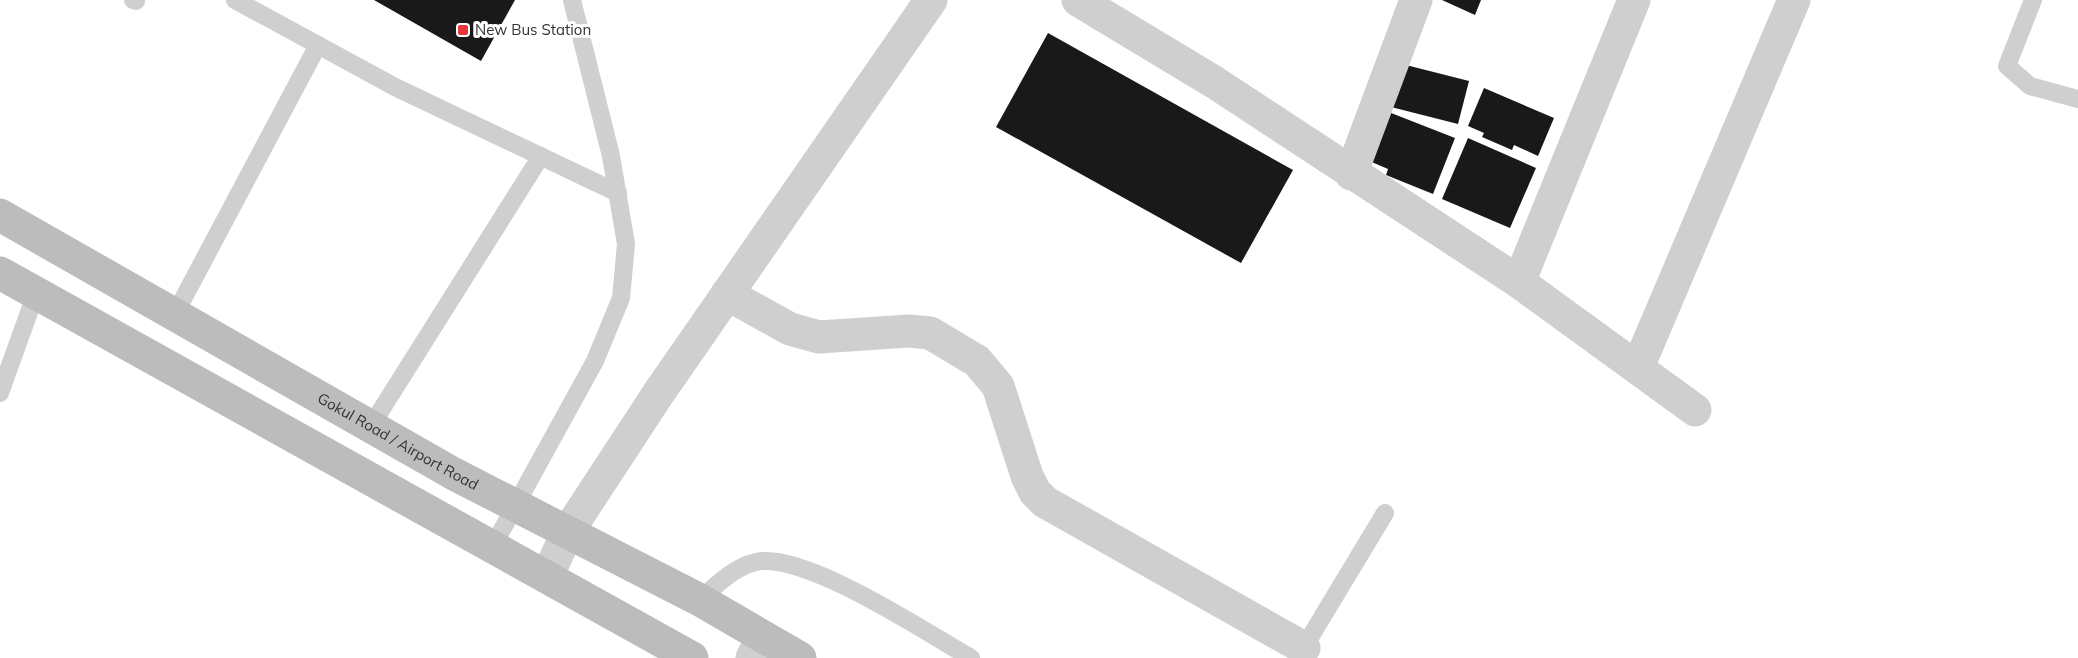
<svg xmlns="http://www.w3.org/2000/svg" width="2078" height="658" viewBox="0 0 2078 658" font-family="Mulish,sans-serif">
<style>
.building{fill:#191919}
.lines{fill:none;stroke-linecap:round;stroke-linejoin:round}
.service{stroke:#cfcfcf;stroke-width:18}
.minor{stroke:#cfcfcf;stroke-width:33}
.secondary{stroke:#bcbcbc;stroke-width:33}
.poi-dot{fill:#e9353c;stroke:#fff;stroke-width:2}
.labels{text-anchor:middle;stroke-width:6;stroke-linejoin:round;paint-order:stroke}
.poi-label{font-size:15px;fill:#323232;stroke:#fff;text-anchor:start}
.street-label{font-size:15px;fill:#323232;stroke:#fff}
</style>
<rect width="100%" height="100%" fill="#fff"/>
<g class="building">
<polygon points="374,0 515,0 481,61"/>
<polygon points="1442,0 1481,0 1475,15"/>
<polygon points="1048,33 1293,170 1241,263 996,127"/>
<polygon points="1402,64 1469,81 1458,124 1391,107"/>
<polygon points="1484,88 1554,118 1538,156 1514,145 1512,150 1482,137 1484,133 1468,126"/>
<polygon points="1386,111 1455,138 1433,194 1386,175 1388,169 1367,160"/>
<polygon points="1468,138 1536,168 1510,228 1442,199"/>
</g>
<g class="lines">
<g class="service">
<polyline points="133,0 136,1"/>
<polyline points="235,0 395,87 618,193"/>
<polyline points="2033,0 2007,66 2030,86 2078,99"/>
<polyline points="175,314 318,45"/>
<polyline points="0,393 36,293"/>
<polyline points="371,426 541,156"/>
<polyline points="492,548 595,361 621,298 626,244 611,156 572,0"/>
<path d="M700 600C716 585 734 567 756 562 804 551 927 633 971 658"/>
<polyline points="1300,654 1385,513"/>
</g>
<g class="minor">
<polyline points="1078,0 1214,82 1519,282 1695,410"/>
<polyline points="1351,174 1416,0"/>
<polyline points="1519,282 1634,0"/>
<polyline points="727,294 790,329 819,337 909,331 930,333 977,361 998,386 1027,476 1035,492 1045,502 1304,648"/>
<polyline points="1638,367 1794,0"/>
<polyline points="547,577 567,533 658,394 931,0"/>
<polyline points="752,658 763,637"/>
</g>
<g class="secondary">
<path id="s1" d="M0 215 454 474 700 600 800 658"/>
<polyline points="0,273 692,658"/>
</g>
</g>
<rect class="poi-dot" x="457" y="24" width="12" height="12" rx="3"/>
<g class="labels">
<g class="poi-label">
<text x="475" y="35">New Bus Station</text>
</g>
<g class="street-label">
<text dy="5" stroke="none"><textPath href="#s1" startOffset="458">Gokul Road / Airport Road</textPath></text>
</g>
</g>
</svg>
